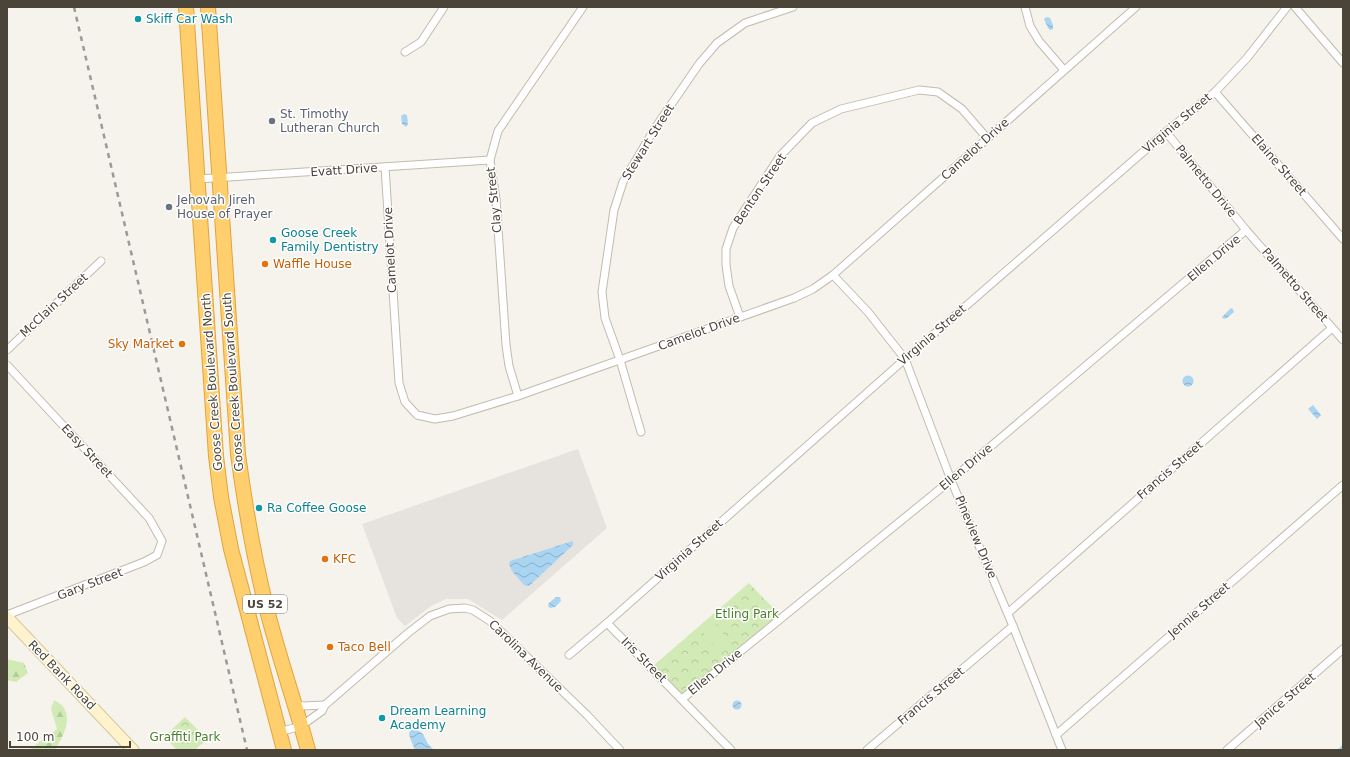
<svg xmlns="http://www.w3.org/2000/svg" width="1350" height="757" viewBox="0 0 1350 757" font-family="'DejaVu Sans',sans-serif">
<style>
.industrial{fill:#e6e2dd}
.forest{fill:url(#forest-firs)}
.park{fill:url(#park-crowns)}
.garden{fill:#d2eab5}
.water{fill:url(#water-waves)}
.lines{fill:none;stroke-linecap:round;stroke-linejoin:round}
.stream{stroke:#a9d4f2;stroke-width:2.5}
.street-casing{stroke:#c2bbae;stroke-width:9}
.secondary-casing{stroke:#d6c79b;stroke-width:13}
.highway-casing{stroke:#e0a43c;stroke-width:16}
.street{stroke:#fff;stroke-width:7}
.secondary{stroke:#fff3cd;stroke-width:11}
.highway{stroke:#ffcf6e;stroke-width:14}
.rail{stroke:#9a9a9a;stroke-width:2.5;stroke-dasharray:5 5;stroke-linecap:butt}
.culture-dot{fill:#0f9aa8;stroke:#fff;stroke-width:1.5}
.worship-dot{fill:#6b7280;stroke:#fff;stroke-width:1.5}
.food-dot{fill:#e8710a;stroke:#fff;stroke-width:1.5}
.labels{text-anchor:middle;stroke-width:3;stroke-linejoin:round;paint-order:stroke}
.shield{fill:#fff;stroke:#817c74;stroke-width:1}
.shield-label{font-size:11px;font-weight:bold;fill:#4b4439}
.culture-label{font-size:12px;fill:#0d838f;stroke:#fff;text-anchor:start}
.worship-label{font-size:12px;fill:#5b616d;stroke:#fff;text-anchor:start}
.street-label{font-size:12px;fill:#4b4439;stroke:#fff}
.food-label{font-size:12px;fill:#c56008;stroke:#fff;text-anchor:start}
.park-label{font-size:12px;fill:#4a7f2a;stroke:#fff}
</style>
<defs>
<pattern id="forest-firs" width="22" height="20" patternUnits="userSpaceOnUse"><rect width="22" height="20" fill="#d2eab5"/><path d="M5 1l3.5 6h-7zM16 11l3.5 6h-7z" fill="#b6ca9c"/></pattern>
<pattern id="park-crowns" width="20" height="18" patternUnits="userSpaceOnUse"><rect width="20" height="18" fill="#d2eab5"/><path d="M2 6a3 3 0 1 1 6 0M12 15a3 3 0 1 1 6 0" fill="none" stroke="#b6ca9c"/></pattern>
<pattern id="water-waves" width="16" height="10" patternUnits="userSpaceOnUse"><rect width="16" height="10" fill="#a9d4f2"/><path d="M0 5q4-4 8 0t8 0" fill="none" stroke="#8caec5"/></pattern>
</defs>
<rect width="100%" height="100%" fill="#f6f3ec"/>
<polygon class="industrial" points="578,449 607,528 502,620 468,599 446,599 431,606 405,626 397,618 362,524"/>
<g class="forest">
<polygon points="7,659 24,663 28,673 16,682 7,680"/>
<path d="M54 700C57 702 63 705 64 708 72 722 62 738 55 750H29L57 729 51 709Z"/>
</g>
<g class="park">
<polygon points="749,583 780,615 685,693 681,694 653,666"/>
<polygon points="185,717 207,739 195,750 177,750 164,737"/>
</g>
<polygon class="garden" points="713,620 732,645 720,654 701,629"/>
<g class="water">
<polygon points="1048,17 1050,18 1053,25 1053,29 1050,30 1048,28 1044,19 1045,18"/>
<polygon points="404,114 407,115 408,124 406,127 402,124 401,116"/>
<polygon points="1231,308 1233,309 1234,312 1227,318 1224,319 1222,317"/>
<circle cx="1188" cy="381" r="5.5"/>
<polygon points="1313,405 1321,415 1317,419 1308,409"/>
<polygon points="573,541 573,545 529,586 524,585 512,571 509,564 510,561"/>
<polygon points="556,597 560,597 561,601 555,607 550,608 548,606 549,603"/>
<circle cx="737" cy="705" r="4.5"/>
<polygon points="412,728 415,728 423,734 428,744 434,750 415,750 410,738 409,733"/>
</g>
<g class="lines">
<polyline class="stream" points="1339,750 1343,746"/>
<defs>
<g id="street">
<polyline points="1025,7 1030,26 1039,41 1064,70"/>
<polyline points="1295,7 1343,63"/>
<polyline points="405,52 421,42 444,7"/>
<polyline points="1215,92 1343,239"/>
<polyline points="1166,132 1246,230 1343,340"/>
<polyline points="385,167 399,383 405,402 417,415 435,419 453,416 518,396 794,298 813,289 833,275 1136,7"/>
<polyline points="198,179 490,160"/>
<polyline points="833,275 868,312 905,359 951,480 1013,626 1062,750"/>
<polyline points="740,317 729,286 726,265 726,249 733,228 780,156 812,123 841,109 919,90 938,92 962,109 987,138"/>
<polyline points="7,350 101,261"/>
<polyline points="7,365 149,518 162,541 157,555 144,562 7,615"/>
<polyline points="518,396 509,366 506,345 496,199 490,160 498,131 583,7"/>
<polyline points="641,432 620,360 605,318 602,292 614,210 623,182 655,128 699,64 717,43 745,23 793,7"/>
<polyline points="1008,613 1332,328"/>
<polyline points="607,623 731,750"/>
<polyline points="569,655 607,623 905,359 1166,132 1215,92 1247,58 1287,7"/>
<polyline points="682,699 951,480 1246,230"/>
<polyline points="295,704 303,706 325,705"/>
<polyline points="279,732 301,726 322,711 325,705 408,633 430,616 449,609 465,608 473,610 490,621 587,715 620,750"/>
<polyline points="1056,735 1343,485"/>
<polyline points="867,750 1013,626"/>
<polyline points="1227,750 1343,649"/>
</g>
<polyline id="secondary" points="7,617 133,750"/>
<g id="highway">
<polyline points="186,7 216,456 221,497 231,549 284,750"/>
<path d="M208 7 238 454C245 506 254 559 267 610 279 657 295 703 308 750"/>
</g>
</defs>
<use href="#street" class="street-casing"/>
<use href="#secondary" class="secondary-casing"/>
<use href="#highway" class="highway-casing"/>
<use href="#street" class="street"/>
<use href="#secondary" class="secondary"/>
<use href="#highway" class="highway"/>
<polyline class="rail" points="74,7 247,750"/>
</g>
<g class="culture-dot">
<circle cx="138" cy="19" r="4"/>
<circle cx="273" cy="240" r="4"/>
<circle cx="259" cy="508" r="4"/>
<circle cx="382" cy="718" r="4"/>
</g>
<g class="worship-dot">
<circle cx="272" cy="121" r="4"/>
<circle cx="169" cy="207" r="4"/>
</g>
<g class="food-dot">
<circle cx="265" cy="264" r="4"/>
<circle cx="182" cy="344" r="4"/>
<circle cx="325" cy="559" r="4"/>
<circle cx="330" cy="647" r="4"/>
</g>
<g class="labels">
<rect class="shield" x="243" y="595" width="44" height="18" rx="3"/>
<g class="shield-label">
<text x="265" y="608">US 52</text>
</g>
<g class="culture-label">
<text x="146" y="23">Skiff Car Wash</text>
<text x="281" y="237">Goose Creek<tspan x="281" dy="14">Family Dentistry</tspan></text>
<text x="267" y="512">Ra Coffee Goose</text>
<text x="390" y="715">Dream Learning<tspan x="390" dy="14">Academy</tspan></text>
</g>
<g class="worship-label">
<text x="280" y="118">St. Timothy<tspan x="280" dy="14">Lutheran Church</tspan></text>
<text x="177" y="204">Jehovah Jireh<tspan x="177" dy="14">House of Prayer</tspan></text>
</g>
<g class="street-label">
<text transform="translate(1177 123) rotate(-40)" y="4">Virginia Street</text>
<text transform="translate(648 142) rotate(-58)" y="4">Stewart Street</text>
<text transform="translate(975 149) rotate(-42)" y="4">Camelot Drive</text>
<text transform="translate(1279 165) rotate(49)" y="4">Elaine Street</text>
<text transform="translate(344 170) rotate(-4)" y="4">Evatt Drive</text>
<text transform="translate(1206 181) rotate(51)" y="4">Palmetto Drive</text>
<text transform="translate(760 189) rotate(-56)" y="4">Benton Street</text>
<text transform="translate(494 200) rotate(-96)" y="4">Clay Street</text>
<text transform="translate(390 250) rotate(-93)" y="4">Camelot Drive</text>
<text transform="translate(1214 258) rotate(-40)" y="4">Ellen Drive</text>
<text transform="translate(1295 285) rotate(49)" y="4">Palmetto Street</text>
<text transform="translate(54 305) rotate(-43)" y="4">McClain Street</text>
<text transform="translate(699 332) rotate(-20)" y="4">Camelot Drive</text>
<text transform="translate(932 335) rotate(-41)" y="4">Virginia Street</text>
<text transform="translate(212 382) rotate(-94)" y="4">Goose Creek Boulevard North</text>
<text transform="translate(233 382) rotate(-94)" y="4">Goose Creek Boulevard South</text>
<text transform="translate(87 451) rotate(47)" y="4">Easy Street</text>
<text transform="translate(966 467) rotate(-40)" y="4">Ellen Drive</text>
<text transform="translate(1170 470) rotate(-41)" y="4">Francis Street</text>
<text transform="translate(976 537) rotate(67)" y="4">Pineview Drive</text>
<text transform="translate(689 550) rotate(-42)" y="4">Virginia Street</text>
<text transform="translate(90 584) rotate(-21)" y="4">Gary Street</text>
<text transform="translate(1199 610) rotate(-41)" y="4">Jennie Street</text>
<text transform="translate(526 656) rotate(44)" y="4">Carolina Avenue</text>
<text transform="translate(644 660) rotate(45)" y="4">Iris Street</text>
<text transform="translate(715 672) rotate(-39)" y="4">Ellen Drive</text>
<text transform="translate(62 675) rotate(46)" y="4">Red Bank Road</text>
<text transform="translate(931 696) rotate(-40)" y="4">Francis Street</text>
<text transform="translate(1285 700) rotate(-41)" y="4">Janice Street</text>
</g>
<g class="food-label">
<text x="273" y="268">Waffle House</text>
<text x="174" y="348" text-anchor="end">Sky Market</text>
<text x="333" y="563">KFC</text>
<text x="338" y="651">Taco Bell</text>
</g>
<g class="park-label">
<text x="747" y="618">Etling Park</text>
<text x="185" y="741">Graffiti Park</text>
</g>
</g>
<rect width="1350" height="757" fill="none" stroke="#4b4439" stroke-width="16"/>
<path d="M10 741v6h120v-6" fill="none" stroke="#4b4439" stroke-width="2"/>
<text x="16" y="741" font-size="12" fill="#4b4439" stroke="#ffffff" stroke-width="3" paint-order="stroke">100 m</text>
</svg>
